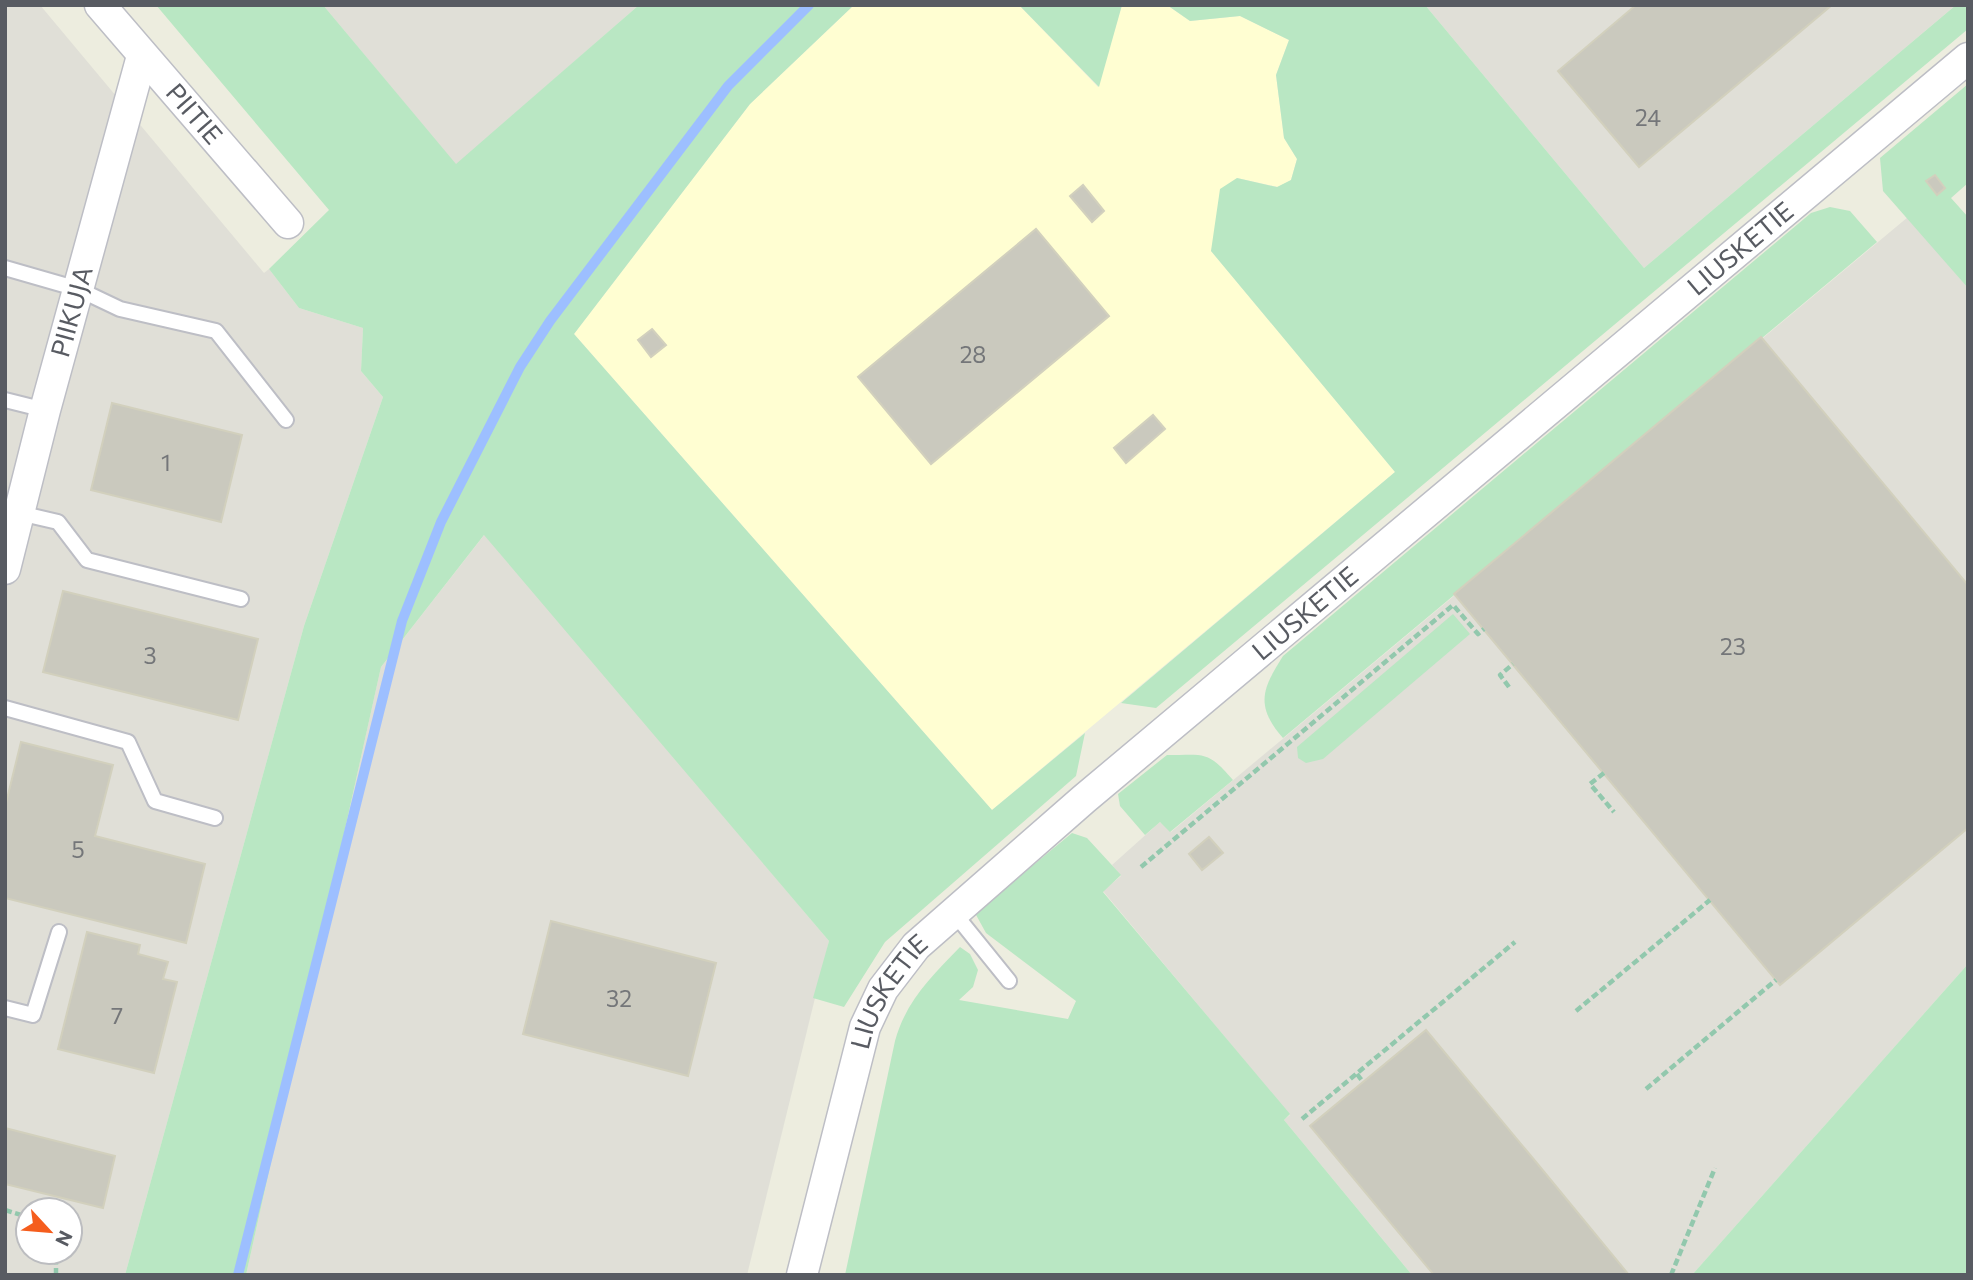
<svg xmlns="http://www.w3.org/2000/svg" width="1973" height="1280" viewBox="0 0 1973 1280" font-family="Commissioner,sans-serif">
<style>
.commercial{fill:#fffed2}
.industrial{fill:#e0dfd7;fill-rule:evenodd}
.green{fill:#b9e7c3}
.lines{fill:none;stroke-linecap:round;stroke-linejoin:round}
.stream{stroke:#9dbfff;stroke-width:10}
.building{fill:#cac9be;stroke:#d2d0bd;stroke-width:2}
.lane-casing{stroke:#bdbec5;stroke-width:18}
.street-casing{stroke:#bdbec5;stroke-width:33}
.path{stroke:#92c8ad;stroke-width:4.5;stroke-dasharray:7 3.5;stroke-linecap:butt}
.lane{stroke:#fff;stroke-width:14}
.street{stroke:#fff;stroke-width:30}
.labels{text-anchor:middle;stroke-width:7;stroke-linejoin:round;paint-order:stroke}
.number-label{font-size:23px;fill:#747679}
.street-label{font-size:26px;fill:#585b62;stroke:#fff}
</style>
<rect width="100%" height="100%" fill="#ededdf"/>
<polygon class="commercial" points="854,5 1019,5 1098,87 1122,5 1167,5 1190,21 1240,16 1289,40 1276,75 1284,138 1297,159 1291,180 1278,187 1237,178 1211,251 1395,472 992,810 574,334 750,104"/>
<g class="industrial">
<path d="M5 5H40L264 273 269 269 299 308 363 328 361 371 383 397 304 626 125 1275H5ZM28 1210H70V1252H28Z"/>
<polygon points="323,5 639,5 456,165"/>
<polygon points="1425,5 1956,5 1644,268"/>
<polygon points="1908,217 1968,288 1968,964 1692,1275 1412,1275 1284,1120 1290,1115 1103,891 1121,876 1112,865 1160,822 1171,832"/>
<polygon points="485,534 829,941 747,1275 246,1275 381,667"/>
</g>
<g class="green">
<polygon points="156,5 323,5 456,164 639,5 854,5 750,104 574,334 992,810 1085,733 1076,776 885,942 844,1007 813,998 829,941 484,535 381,667 246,1275 125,1275 304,626 383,397 361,371 363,328 299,308 269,269 329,210"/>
<polygon points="1019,5 1122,5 1099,87"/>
<polygon points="1167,5 1425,5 1644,268 1956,5 1968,5 1968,29 1156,708 1121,703 1395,472 1211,251 1220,189 1237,178 1277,187 1291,180 1297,159 1284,138 1276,75 1289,40 1240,16 1190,21"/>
<polygon points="1968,84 1968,183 1951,198 1968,217 1968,288 1883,191 1880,158"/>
<path d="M1830 207 1850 211 1877 242 1283 738C1255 706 1262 689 1283 656L1811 213Z"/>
<polygon points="1453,614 1470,634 1323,759 1306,763 1298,758 1297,747"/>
<path d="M1167 755C1205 755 1207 750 1233 780L1170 832 1160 822 1145 835 1120 806 1118 794Z"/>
<path d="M1072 833 1087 838 1121 875 1103 892 1290 1114 1284 1120 1412 1275H845L895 1041C906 1001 931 977 960 947L970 954 978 970 973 987 959 1000 1068 1019 1076 1001 986 933 975 913Z"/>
<polygon points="1968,964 1968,1275 1692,1275"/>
</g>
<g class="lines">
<polyline class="stream" points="238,1275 402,621 441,522 520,367 550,321 728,86 809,5"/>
</g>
<g class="building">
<polygon points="1636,5 1832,5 1639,167 1558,71"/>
<polygon points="1935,175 1945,188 1937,195 1926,181"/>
<polygon points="1083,185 1104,211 1092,222 1070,196"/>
<polygon points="1036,229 1109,316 931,464 858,377"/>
<polygon points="652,329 666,345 651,357 638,340"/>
<polygon points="1761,337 1968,585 1968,828 1780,985 1454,594"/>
<polygon points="112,403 242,435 221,522 91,490"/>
<polygon points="1153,415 1165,429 1126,463 1114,448"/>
<polygon points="63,591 258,639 238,720 43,672"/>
<polygon points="21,742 113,765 95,836 205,864 186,943 5,898 5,807"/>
<polygon points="1209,837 1223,853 1202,870 1189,854"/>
<polygon points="551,921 716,963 688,1076 523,1034"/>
<polygon points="87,932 140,945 138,954 168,962 163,979 177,982 154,1073 58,1049"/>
<polygon points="1426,1030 1536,1162 1629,1275 1434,1275 1310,1126"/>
<polygon points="5,1128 115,1156 103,1208 5,1184"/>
</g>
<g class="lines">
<defs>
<g id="lane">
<polyline points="5,268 78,289 120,309 216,331 286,420"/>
<polyline points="5,400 45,410"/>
<polyline points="19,513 58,522 87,560 241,599"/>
<polyline points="5,708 128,742 155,801 215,818"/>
<polyline points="954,913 1009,981"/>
<polyline points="5,1008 33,1015 59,932"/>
</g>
<g id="street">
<path id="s1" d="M100 5 288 223"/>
<path id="s2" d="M5 569 45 410 142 56"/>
<path id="s3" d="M802 1275 865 1027 883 989 916 946 1084 799 1968 58"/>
</g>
</defs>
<use href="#lane" class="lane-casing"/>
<use href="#street" class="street-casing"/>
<g class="path">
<polyline points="1509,687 1500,675 1513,664"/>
<polyline points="1604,773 1590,784 1614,812"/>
<polyline points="1141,867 1453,605 1478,634 1484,629"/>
<polyline points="1576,1011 1710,900"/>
<polyline points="1357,1074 1363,1082"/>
<polyline points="1646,1089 1776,980"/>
<polyline points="1302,1119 1515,942"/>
<polyline points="5,1210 28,1217"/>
<polyline points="56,1275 56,1252"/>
<polyline points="1671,1275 1715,1168"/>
</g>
<use href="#lane" class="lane"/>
<use href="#street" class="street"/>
</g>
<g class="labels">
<g class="number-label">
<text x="1648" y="126">24</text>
<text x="973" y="363">28</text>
<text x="166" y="471">1</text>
<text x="1733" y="655">23</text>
<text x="150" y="664">3</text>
<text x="78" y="858">5</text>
<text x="619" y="1007">32</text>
<text x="117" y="1024">7</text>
</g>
<g class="street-label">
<text dy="9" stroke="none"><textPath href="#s1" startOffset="144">PIITIE</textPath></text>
<text dy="9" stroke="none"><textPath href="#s3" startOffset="1432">LIUSKETIE</textPath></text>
<text dy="9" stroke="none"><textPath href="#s2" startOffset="266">PIIKUJA</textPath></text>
<text dy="9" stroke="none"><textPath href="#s3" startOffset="864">LIUSKETIE</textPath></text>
<text dy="9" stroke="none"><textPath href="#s3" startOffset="298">LIUSKETIE</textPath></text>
</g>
</g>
<rect width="1973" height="1280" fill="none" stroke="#585b62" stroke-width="14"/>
<g transform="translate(49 1231) rotate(116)"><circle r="33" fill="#ffffff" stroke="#bcbdc0" stroke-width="2"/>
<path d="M0-5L12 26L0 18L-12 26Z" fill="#f55d1d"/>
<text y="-10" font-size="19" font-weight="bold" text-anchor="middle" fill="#585b62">N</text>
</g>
</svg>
